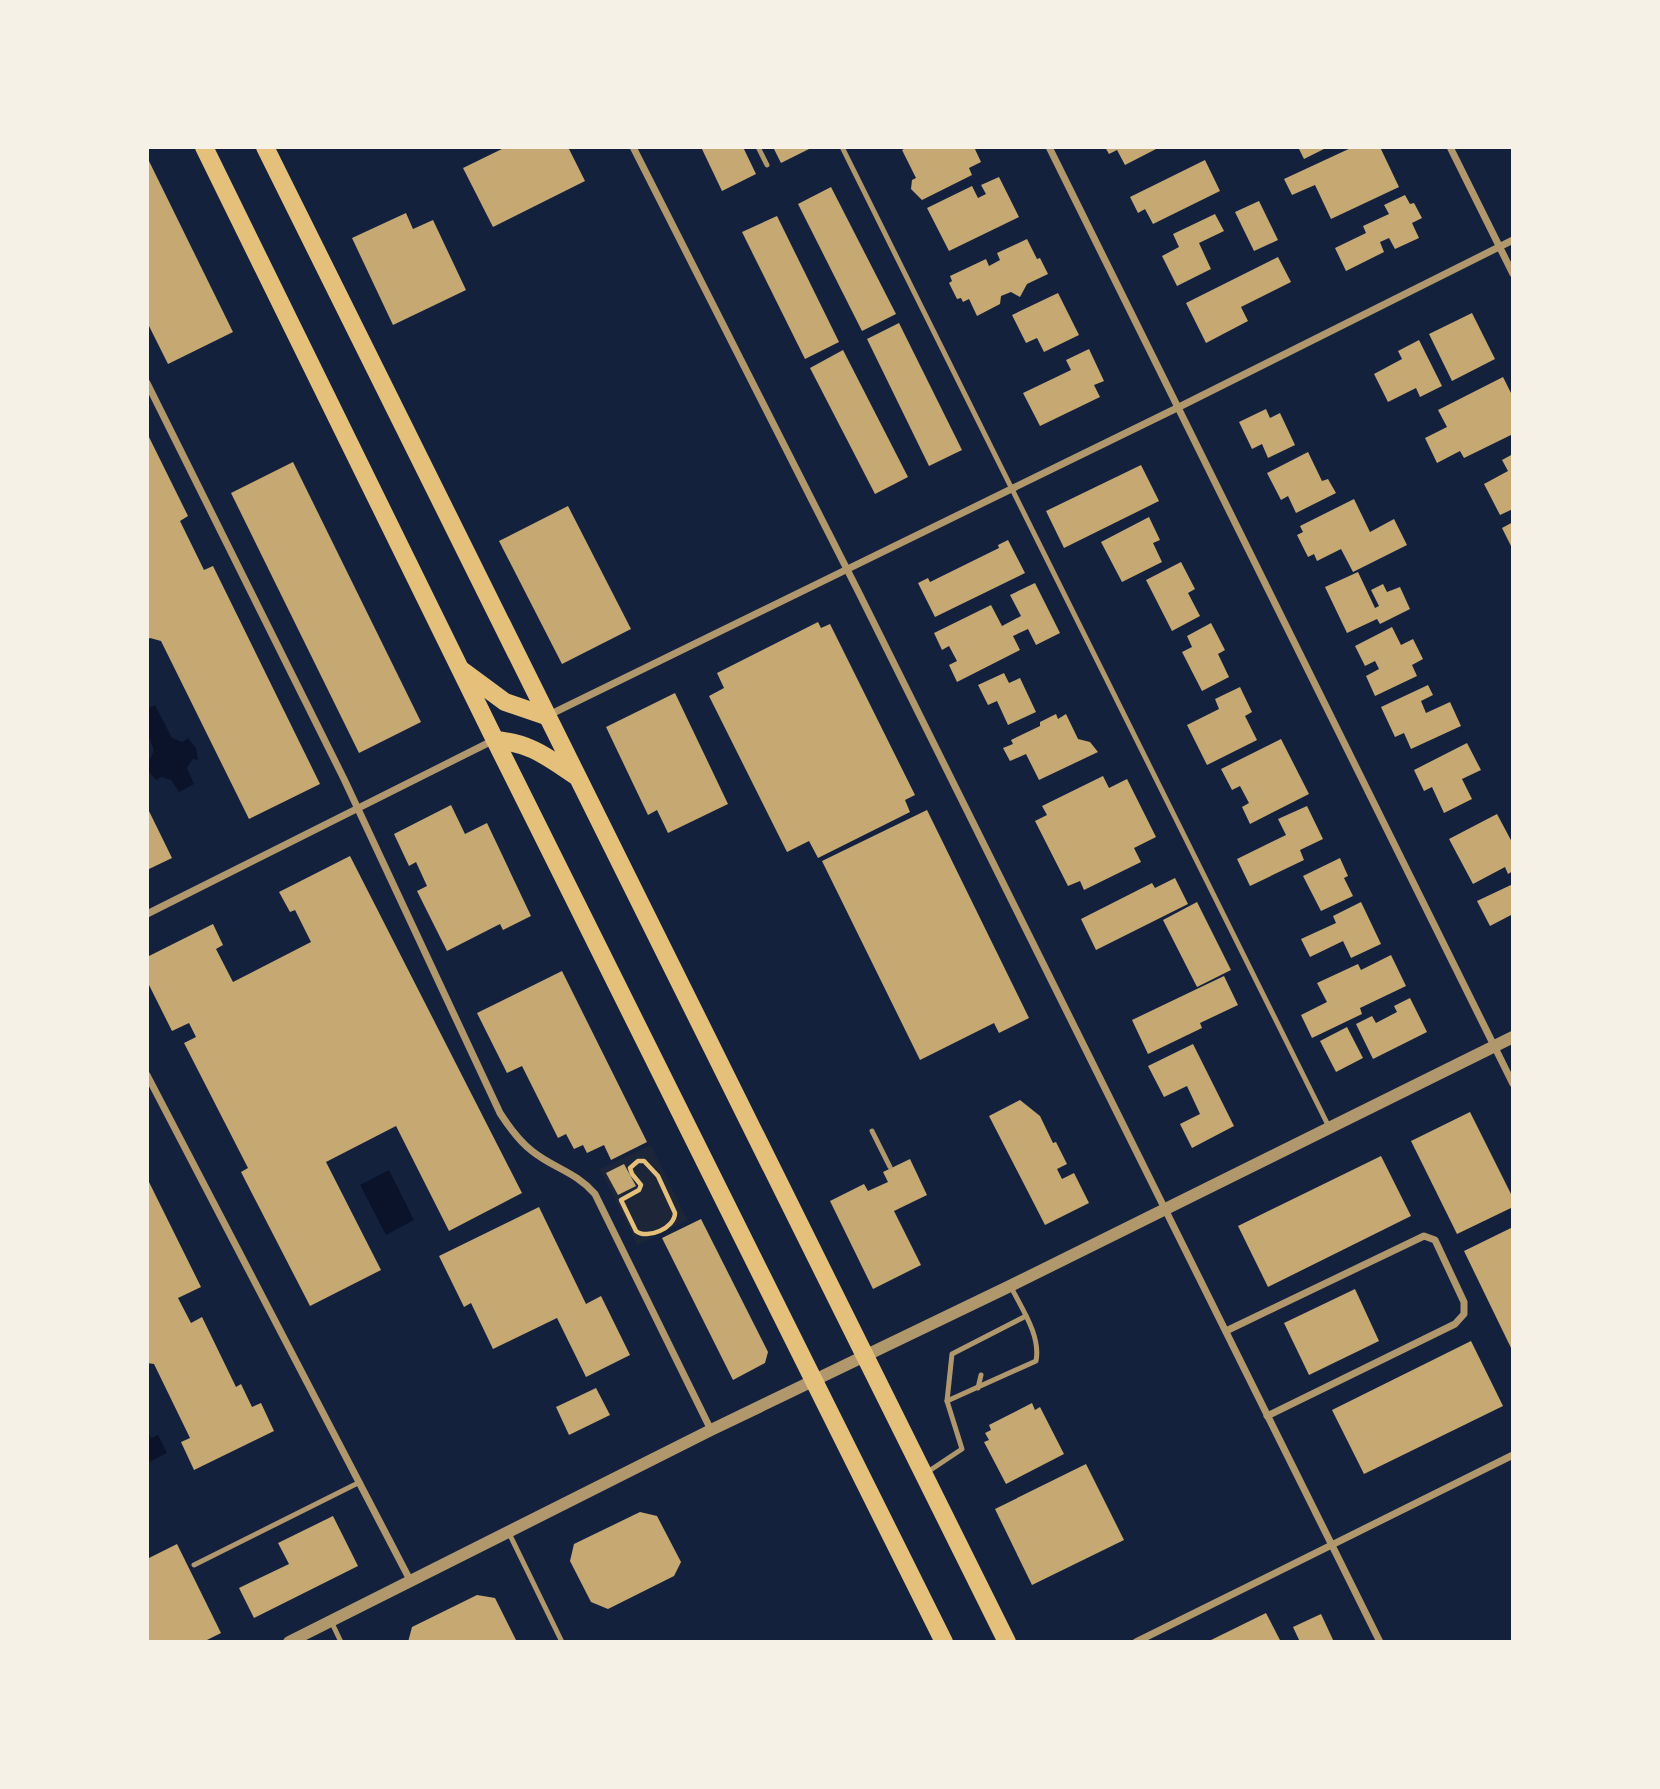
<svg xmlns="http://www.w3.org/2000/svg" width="1660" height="1789" viewBox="0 0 1660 1789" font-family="'Exo 2',sans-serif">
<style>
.green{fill:#1d2539}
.water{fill:#0b132b}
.building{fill:#c6a872}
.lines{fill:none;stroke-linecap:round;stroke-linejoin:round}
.path{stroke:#e5c07b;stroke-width:4.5}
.service{stroke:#b1986c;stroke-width:5}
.minor{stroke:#b1986c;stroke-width:7}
.tertiary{stroke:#b1986c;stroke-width:12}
.primary{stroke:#e5c07b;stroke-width:18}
</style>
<rect width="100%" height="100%" fill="#14213d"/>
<polygon class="green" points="651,1145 687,1220 637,1245 600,1169"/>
<g class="water">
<polygon points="155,705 172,738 182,742 188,738 196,748 198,760 193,759 187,768 194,784 179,792 171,780 162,777 156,780 148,771 147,759 150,759 154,750 147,733 147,709"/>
<polygon points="389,1170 414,1220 386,1235 360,1185"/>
<polygon points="147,1430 151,1438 158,1435 167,1453 147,1463"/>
</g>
<g class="building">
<polygon points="506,147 568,147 585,181 493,227 463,168"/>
<polygon points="701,147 743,147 756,174 722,191"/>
<polygon points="773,147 813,147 781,163"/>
<polygon points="908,147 974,147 981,162 969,168 972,175 922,200 911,189 912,180 916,178 902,150"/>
<polygon points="1105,147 1160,147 1125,165 1117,150 1109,154"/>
<polygon points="1298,147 1328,147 1304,159"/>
<polygon points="1353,147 1380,147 1399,187 1331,219 1315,185 1292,195 1284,179"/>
<polygon points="147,157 233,332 168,364 147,322"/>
<polygon points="1205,160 1220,191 1153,224 1145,209 1138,213 1130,197"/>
<polygon points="999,177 1019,217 949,251 927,208 972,186 978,198 986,194 981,185"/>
<polygon points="831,187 896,314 862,331 798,204"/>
<polygon points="1405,195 1410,204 1414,203 1422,218 1412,223 1419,238 1395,249 1389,238 1380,242 1384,252 1346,271 1335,248 1366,233 1363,226 1389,214 1384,205"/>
<polygon points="1259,201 1278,240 1254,251 1235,212"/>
<polygon points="406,213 413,229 433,220 466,290 393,325 352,238"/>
<polygon points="1215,214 1224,231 1199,243 1211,269 1177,286 1162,256 1179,247 1173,234"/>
<polygon points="777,216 839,342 805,359 742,232"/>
<polygon points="1027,239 1037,259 1040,258 1048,274 1027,284 1020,297 1011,292 1001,296 1000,304 977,316 969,299 963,302 961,298 957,299 949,283 952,281 950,276 986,259 989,266 1000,260 997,253"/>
<polygon points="1278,257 1291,282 1241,307 1248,321 1206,343 1186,303"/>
<polygon points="1058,293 1079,335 1044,352 1037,338 1026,343 1012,315"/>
<polygon points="1472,313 1495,359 1452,381 1429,334"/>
<polygon points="899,323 962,450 929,466 867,339"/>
<polygon points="1419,340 1442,386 1420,397 1416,388 1388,402 1374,374 1402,359 1398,351"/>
<polygon points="1089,349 1104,381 1094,385 1100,397 1040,426 1023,393 1071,370 1066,360"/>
<polygon points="843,350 908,477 875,494 810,368"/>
<polygon points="1503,377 1513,397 1513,434 1464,458 1460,451 1437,463 1425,438 1447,427 1438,410"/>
<polygon points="1266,409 1270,418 1280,413 1295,445 1268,458 1262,444 1252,449 1239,422"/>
<polygon points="147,433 188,516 180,521 204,570 213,566 320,784 249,819 161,641 150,638 147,640"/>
<polygon points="1308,452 1322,481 1328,479 1336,493 1296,513 1288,496 1281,500 1267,473"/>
<polygon points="1513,454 1513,509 1500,515 1484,484 1508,471 1502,460"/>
<polygon points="293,462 421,722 359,753 231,493"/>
<polygon points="1141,465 1159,501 1064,548 1046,511"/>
<polygon points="1354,499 1370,532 1394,519 1407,545 1353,572 1341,549 1317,561 1314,554 1308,557 1297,535 1303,532 1300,526"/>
<polygon points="568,506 631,629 562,664 499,541"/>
<polygon points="1149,517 1160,540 1153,543 1162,562 1122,582 1101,542"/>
<polygon points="1513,522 1513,550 1502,528"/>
<polygon points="1008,540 1025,573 935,617 918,583 928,578 930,582 999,548 998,545"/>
<polygon points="1181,562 1195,589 1188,593 1200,616 1172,631 1146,580"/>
<polygon points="1358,572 1375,608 1379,606 1371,590 1383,584 1387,592 1400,587 1410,609 1380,624 1377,619 1347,633 1325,587"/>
<polygon points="1035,583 1060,633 1036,645 1028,629 1013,636 1020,650 957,682 949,665 957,661 949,646 942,650 934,633 991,605 1002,626 1021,616 1010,595"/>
<polygon points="818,622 821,628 830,624 915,795 905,800 910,812 818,858 809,841 787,852 709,696 724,688 717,673"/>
<polygon points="1211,623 1225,650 1218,654 1229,677 1202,691 1182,652 1192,647 1187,636"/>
<polygon points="1392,627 1401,645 1413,639 1423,659 1412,665 1417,676 1375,696 1366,676 1379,669 1375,661 1365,666 1355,646"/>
<polygon points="1004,673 1009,683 1020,678 1036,712 1008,725 997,701 988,705 978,685"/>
<polygon points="1428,685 1433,695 1421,701 1426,713 1450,702 1461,726 1411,749 1404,733 1395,737 1381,707"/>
<polygon points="1240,687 1252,712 1245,716 1257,740 1207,765 1187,725 1219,709 1215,699"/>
<polygon points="675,693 728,804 668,833 657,810 648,815 606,727"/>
<polygon points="1056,714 1058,719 1066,714 1078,739 1090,742 1098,752 1039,780 1026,754 1010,761 1003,748 1013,744 1011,740 1040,726 1040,722"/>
<polygon points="1281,739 1309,794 1250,824 1242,807 1249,803 1240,786 1232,790 1221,769"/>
<polygon points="1467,743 1481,770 1462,779 1472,799 1444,813 1432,787 1424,791 1414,770"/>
<polygon points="1103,776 1109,788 1127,779 1156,837 1134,848 1141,862 1084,890 1080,881 1068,886 1035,821 1047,815 1042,806"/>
<polygon points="451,805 465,834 487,823 531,916 503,930 500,924 447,951 417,891 427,886 416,862 409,866 394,834"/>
<polygon points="1307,806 1323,839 1300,850 1304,860 1250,886 1237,859 1286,835 1278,819"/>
<polygon points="147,807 172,858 147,870"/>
<polygon points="927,810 1029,1018 999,1033 994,1023 920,1060 822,861"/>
<polygon points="1497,814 1513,844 1513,871 1508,874 1505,867 1473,884 1449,839"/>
<polygon points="350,856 522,1193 449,1231 396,1126 326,1162 381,1270 310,1306 241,1172 248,1168 184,1043 196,1037 189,1023 172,1031 147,981 147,957 213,924 223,945 216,949 233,982 311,942 295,910 290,912 279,892"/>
<polygon points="1340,858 1348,876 1344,878 1353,896 1321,911 1303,876"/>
<polygon points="1175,878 1188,904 1096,950 1081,919 1152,883 1155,888"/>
<polygon points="1513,884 1513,914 1490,926 1477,901"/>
<polygon points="1197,902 1231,970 1197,987 1163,920"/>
<polygon points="1361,902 1381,944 1351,958 1343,941 1310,957 1301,939 1336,923 1333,916"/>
<polygon points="1391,955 1406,986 1360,1008 1362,1014 1312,1038 1301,1015 1327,1002 1317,983 1358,964 1361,970"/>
<polygon points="562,971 647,1142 611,1160 604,1145 587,1153 583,1145 574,1149 566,1134 558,1138 522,1066 507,1073 477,1013"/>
<polygon points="1224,976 1238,1005 1200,1023 1202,1028 1148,1054 1132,1020"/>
<polygon points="1410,998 1427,1032 1373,1059 1356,1024 1372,1016 1376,1023 1397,1012 1394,1006"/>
<polygon points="1347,1027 1363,1058 1336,1072 1320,1041"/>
<polygon points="1193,1044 1234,1126 1192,1148 1180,1124 1200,1114 1187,1086 1164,1097 1148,1066"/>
<polygon points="1020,1100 1040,1116 1053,1143 1056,1142 1067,1164 1057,1169 1062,1179 1074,1173 1089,1203 1045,1225 989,1116"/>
<polygon points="1470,1112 1513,1198 1513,1207 1457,1234 1411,1141"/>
<polygon points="1381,1156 1411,1216 1268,1287 1238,1226"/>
<polygon points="910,1159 927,1195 894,1211 921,1265 873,1289 830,1201 864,1184 868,1191 888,1182 883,1172"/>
<polygon points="624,1164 636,1186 618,1195 606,1173"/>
<polygon points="147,1178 201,1287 178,1298 191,1323 202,1317 236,1387 241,1384 252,1407 261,1403 274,1431 194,1470 181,1442 190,1438 154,1364 147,1363"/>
<polygon points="539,1207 586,1304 601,1296 630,1355 586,1377 557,1318 493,1349 471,1303 464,1307 439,1256"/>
<polygon points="701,1219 768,1352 765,1363 733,1380 662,1238"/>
<polygon points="1513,1227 1513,1352 1464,1251"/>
<polygon points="1355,1289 1379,1341 1309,1375 1284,1323"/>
<polygon points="1471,1341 1503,1406 1364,1474 1332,1410"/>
<polygon points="596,1388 610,1415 569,1435 556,1407"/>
<polygon points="1032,1403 1035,1410 1040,1407 1064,1454 1006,1484 984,1442 989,1440 985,1433 991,1430 989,1425"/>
<polygon points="1086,1464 1124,1540 1032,1585 995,1509"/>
<polygon points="640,1512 657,1516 681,1562 674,1576 608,1609 591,1602 570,1561 574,1544"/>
<polygon points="333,1516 358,1566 254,1618 239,1588 289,1564 278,1543"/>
<polygon points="177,1544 221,1633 203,1642 147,1642 147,1559"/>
<polygon points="477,1595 495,1598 517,1642 408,1642 412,1627"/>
<polygon points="1266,1613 1281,1642 1207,1642"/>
<polygon points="1321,1614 1334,1642 1300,1642 1293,1627"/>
</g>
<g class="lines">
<path class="path" d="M638 1161H644L658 1176 675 1213C675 1228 647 1240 636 1231L621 1200 639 1190 641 1185 632 1174 630 1168Z"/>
<g class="service">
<polyline points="758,147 767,165"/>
<polyline points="842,147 1329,1127"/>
<polyline points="872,1131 890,1167"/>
<polyline points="978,1388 981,1375"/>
<polyline points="947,1401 952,1354 1026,1316"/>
<path d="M926 1473 962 1449 947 1401 1036 1361C1041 1336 1022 1309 1011 1287"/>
<polyline points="508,1531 562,1642"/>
<polyline points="194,1565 360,1482"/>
<polyline points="331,1621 341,1642"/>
</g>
<g class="minor">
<polyline points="633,147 858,591 1380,1642"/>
<polyline points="1049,147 1513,1084"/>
<polyline points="1450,147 1513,274"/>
<path d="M147 383 344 779 500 1113C509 1127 518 1140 532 1151 553 1168 576 1172 595 1194L711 1430"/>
<polyline points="547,716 1177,408 1513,240"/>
<polyline points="147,914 494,740"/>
<polyline points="147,1075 410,1580"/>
<polyline points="1226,1331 1424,1236 1435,1240 1464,1302 1464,1314 1455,1324 1267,1416"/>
<polyline points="1136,1642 1513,1455"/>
</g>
<polyline class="tertiary" points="289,1642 711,1430 1010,1286 1513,1037"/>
<g class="primary">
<polyline points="204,147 495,740 944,1642"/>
<polyline points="265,147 1007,1642"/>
<polyline points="463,671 505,702 546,716"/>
<path d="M495 740C531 743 547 757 576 776"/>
</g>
</g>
<rect width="1660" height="1789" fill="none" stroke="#f6f1e7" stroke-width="298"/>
</svg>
